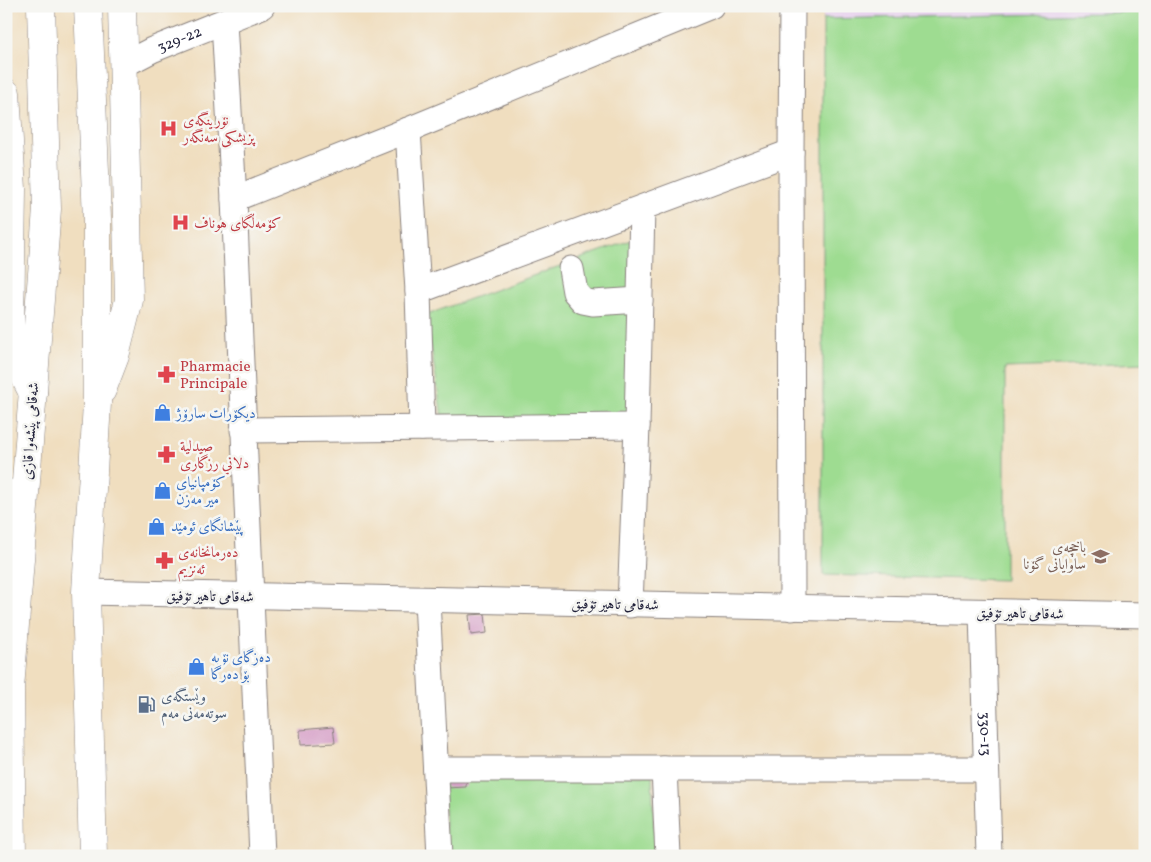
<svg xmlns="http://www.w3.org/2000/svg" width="1151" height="862" viewBox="0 0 1151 862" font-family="Vollkorn,Amiri,serif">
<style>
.built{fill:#e8d2ee}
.green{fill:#9edc91;stroke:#607f66}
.building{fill:#d49ac5}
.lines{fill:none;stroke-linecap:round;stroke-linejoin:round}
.minor-casing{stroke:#89807d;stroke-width:27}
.highway-casing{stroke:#89807d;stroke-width:29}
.minor{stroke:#fff;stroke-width:25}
.highway{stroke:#fff;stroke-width:28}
.labels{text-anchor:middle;stroke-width:5;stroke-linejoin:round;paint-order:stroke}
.street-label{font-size:15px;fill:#22223b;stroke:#f6f6f2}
.health-label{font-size:15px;fill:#be3a42;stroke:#f6f6f2;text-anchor:start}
.shop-label{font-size:15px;fill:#366cbe;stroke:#f6f6f2;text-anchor:start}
.education-label{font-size:15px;fill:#785e54;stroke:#f6f6f2;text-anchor:end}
.service-label{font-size:15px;fill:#4e5e75;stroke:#f6f6f2;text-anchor:start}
</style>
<rect width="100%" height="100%" fill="#f6f6f2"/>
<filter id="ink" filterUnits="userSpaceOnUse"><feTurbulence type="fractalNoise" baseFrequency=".02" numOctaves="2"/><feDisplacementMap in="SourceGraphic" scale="10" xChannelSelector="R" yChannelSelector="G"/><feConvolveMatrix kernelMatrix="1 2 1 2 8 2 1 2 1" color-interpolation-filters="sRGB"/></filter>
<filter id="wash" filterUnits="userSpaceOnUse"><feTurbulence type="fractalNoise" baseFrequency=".0096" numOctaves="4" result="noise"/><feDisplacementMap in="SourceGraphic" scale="20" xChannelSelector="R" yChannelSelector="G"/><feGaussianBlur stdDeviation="1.12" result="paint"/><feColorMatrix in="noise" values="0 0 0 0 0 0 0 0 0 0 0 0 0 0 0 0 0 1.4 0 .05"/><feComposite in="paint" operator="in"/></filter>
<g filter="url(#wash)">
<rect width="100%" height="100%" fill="#f0debf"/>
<polygon class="built" points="823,6 1145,6 1145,12 823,19"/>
<g class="green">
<polygon points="1145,12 1145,363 1005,368 1005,580 823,575 823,19"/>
<polygon points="631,240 628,420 442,417 426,315"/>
<polygon points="443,775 652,775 655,856 446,856"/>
</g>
<g id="blocks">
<g class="building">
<polygon points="485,614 487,633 471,635 469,615"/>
<polygon points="333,727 335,743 301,745 300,730"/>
<polygon points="467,775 466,787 446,788 444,776"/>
</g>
</g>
</g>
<g filter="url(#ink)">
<use href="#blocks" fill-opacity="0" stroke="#89807d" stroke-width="1"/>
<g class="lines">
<defs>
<g id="minor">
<polyline points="224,22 234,199 262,856"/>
<path id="s1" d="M125 64 152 50 262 6"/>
<polyline points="408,130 418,291 422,428"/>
<polyline points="234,199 408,130 711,6"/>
<polyline points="571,269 575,292 583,301 593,303 640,300"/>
<polyline points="418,291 791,152"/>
<polyline points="243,430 637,426"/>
<polyline points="6,493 26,490"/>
<polyline points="86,592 1145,615"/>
<polyline points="427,600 440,856"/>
<polyline points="630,605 637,426 642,208"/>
<polyline points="792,608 791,152 792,6"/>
<path id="s2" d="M982 612 989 856"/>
<polyline points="436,769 986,769"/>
<polyline points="664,769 668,856"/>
</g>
<g id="highway">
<polyline points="88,6 97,219 97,403 86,592 93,856"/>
<polyline points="6,93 12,189 10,330 16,360 33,393"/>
<polyline points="102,390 115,356 129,300 122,6"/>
<polyline points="12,856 10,689 47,209 41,6"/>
</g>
</defs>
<use href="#minor" class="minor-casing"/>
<use href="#highway" class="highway-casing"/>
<use href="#minor" class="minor"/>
<use href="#highway" class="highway"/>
</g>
</g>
<defs>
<symbol id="hospital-bare" viewBox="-9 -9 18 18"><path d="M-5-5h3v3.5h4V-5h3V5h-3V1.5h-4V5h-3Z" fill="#e0444e" stroke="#f6f6f2" stroke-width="2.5" paint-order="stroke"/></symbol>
<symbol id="pharmacy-bare" viewBox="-9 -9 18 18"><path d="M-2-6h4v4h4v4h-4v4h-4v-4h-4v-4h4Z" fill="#e0444e" stroke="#f6f6f2" stroke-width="2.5" paint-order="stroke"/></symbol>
<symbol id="shop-bare" viewBox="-9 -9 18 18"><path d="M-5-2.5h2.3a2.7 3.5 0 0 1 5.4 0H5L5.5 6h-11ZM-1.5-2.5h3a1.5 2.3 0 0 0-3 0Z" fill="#3f7fe0" stroke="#f6f6f2" stroke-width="2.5" paint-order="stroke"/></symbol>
<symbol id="school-bare" viewBox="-9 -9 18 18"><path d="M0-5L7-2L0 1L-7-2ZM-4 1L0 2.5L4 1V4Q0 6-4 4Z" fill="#8d6e63" stroke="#f6f6f2" stroke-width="2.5" paint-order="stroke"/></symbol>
<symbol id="fuel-bare" viewBox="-9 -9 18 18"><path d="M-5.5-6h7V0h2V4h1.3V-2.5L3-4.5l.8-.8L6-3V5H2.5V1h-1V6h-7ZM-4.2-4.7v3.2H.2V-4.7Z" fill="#5c6f8a" stroke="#f6f6f2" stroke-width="2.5" paint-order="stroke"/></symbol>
</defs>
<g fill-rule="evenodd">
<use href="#hospital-bare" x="156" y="116" width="25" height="25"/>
<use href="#hospital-bare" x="168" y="210" width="25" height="25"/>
<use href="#pharmacy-bare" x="154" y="362" width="25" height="25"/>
<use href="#shop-bare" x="150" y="400" width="25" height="25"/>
<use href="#pharmacy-bare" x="154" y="442" width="25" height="25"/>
<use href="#shop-bare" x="150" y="478" width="25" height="25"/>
<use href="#shop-bare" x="144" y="514" width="25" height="25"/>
<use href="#school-bare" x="1088" y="544" width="25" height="25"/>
<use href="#pharmacy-bare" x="152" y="548" width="25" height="25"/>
<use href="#shop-bare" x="184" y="654" width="25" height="25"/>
<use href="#fuel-bare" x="134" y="692" width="25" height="25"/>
</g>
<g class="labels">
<g class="street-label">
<text dy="5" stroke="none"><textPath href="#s1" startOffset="60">329-22</textPath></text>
<text transform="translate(30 431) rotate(-86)" y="5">شەقامی پێشەوا قازی</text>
<text transform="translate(210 596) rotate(1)" y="5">شەقامی تاهیر تۆفیق</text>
<text transform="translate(615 604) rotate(1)" y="5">شەقامی تاهیر تۆفیق</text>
<text transform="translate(1020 613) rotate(1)" y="5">شەقامی تاهیر تۆفیق</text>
<text dy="5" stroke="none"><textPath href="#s2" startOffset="122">330-13</textPath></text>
</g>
<g class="health-label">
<text x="183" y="125">نۆرینگەی<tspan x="183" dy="17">پزیشکی سەنگەر</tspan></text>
<text x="194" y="228">کۆمەڵگای هوناف</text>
<text x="180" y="371">Pharmacie<tspan x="180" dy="17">Principale</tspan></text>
<text x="180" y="451">صيدلية<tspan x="180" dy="17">دلاني رزگاری</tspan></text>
<text x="178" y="557">دەرمانخانەی<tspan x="178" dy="17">ئەنزیم</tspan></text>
</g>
<g class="shop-label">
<text x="176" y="418">دیکۆرات سارۆژ</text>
<text x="176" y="487">کۆمپانیای<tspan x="176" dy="17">میر مەزن</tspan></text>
<text x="171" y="531">پێشانگای ئومێد</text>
<text x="211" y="662">دەزگای نۆبە<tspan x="211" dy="17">بۆ دەرگا</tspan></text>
</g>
<g class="education-label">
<text x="1086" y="552">باخچەی<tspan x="1086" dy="17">ساوایانی گۆنا</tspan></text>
</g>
<g class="service-label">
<text x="161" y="701">وێستگەی<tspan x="161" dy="17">سوتەمەنی مەم</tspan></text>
</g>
</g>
<rect width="1151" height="862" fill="none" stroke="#f6f6f2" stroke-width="25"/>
</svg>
